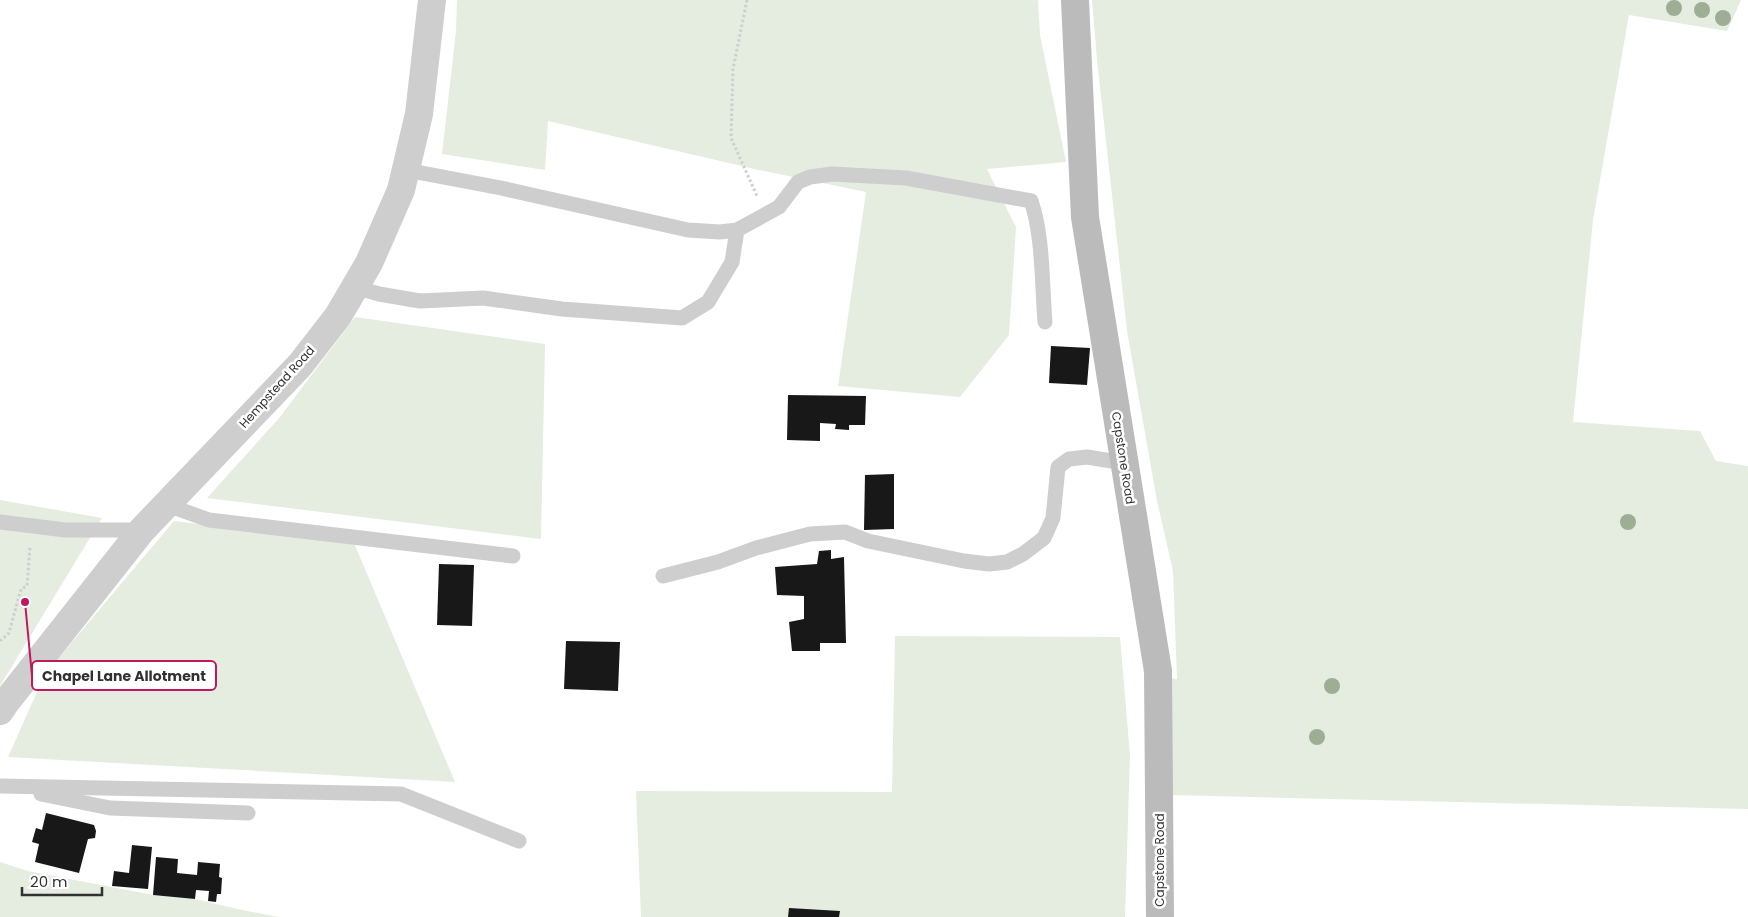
<svg xmlns="http://www.w3.org/2000/svg" width="1748" height="917" viewBox="0 0 1748 917" font-family="Poppins,sans-serif">
<style>
.green{fill:#e5ede0}
.building{fill:#181818}
.lines{fill:none;stroke-linecap:round;stroke-linejoin:round}
.path{stroke:#cecece;stroke-width:3;stroke-dasharray:2.5 2.5;stroke-linecap:butt}
.lane{stroke:#cecece;stroke-width:15}
.street{stroke:#cecece;stroke-width:28}
.secondary{stroke:#bbb;stroke-width:28}
.tree{fill:#9dae95}
.labels{text-anchor:middle;stroke-width:5;stroke-linejoin:round;paint-order:stroke}
.street-label{font-size:12px;fill:#313131;stroke:#fff}
.leader{fill:none;stroke:#c2185b;stroke-width:2}
.callout-dot{fill:#c2185b;stroke:#fff;stroke-width:2}
.callout{fill:#fff;stroke:#c2185b;stroke-width:2}
.callout-label{font-size:14px;text-anchor:middle;font-weight:bold;fill:#313131}
</style>
<rect width="100%" height="100%" fill="#fff"/>
<g class="green">
<polygon points="457,0 1038,0 1040,35 1066,162 987,169 1016,227 1009,335 960,397 838,386 866,192 759,170 548,121 545,170 442,154 456,31"/>
<polygon points="1092,0 1741,0 1727,31 1629,15 1593,220 1573,422 1700,431 1716,461 1748,466 1748,809 1168,795 1167,678 1177,679 1173,571 1157,501 1127,331 1097,60"/>
<polygon points="355,317 545,344 541,539 207,498 280,417"/>
<polygon points="0,500 102,518 0,686"/>
<polygon points="174,521 354,543 455,782 8,757 45,674"/>
<polygon points="895,636 1120,637 1130,755 1125,917 641,917 636,791 892,792"/>
<polygon points="0,862 28,871 153,895 195,899 242,910 279,917 0,917"/>
</g>
<g class="building">
<polygon points="1051,346 1090,348 1087,385 1049,383"/>
<polygon points="788,395 866,396 865,425 849,425 849,430 835,429 836,424 820,423 820,441 787,440"/>
<polygon points="894,474 894,529 864,530 865,475"/>
<polygon points="831,550 831,559 844,557 846,643 820,643 820,651 792,651 789,622 804,619 804,596 777,595 775,567 817,564 819,551"/>
<polygon points="439,564 474,565 472,626 437,625"/>
<polygon points="566,641 620,642 618,691 564,689"/>
<polygon points="46,813 94,825 96,831 95,838 88,839 79,873 35,862 39,844 32,842 36,828 42,830"/>
<polygon points="132,845 152,847 148,889 112,886 114,871 129,873"/>
<polygon points="156,857 178,859 177,873 197,875 198,862 220,864 219,877 222,878 221,894 217,894 216,902 208,901 209,891 196,890 195,899 153,895"/>
<polygon points="789,908 840,911 839,917 788,917"/>
</g>
<g class="lines">
<g class="path">
<polyline points="747,0 733,69 731,138 757,196"/>
<polyline points="0,641 9,633 21,589 27,586 30,547"/>
</g>
<g class="lane">
<path d="M406 170 501 188 688 230 720 232 737 230 779 207 798 182 810 177 832 174 906 178 1031 201C1043 234 1042 286 1045 322"/>
<polyline points="355,287 379,294 420,301 483,298 562,309 682,318 708,302 732,262 737,230"/>
<polyline points="167,505 209,520 513,556"/>
<polyline points="0,522 65,530 142,530"/>
<polyline points="663,576 718,562 756,548 810,534 845,532 868,541 964,561 989,564 1007,562 1023,554 1044,538 1053,518 1058,467 1069,459 1087,457 1124,463"/>
<polyline points="0,786 401,794 519,841"/>
<polyline points="41,794 110,808 248,813"/>
</g>
<polyline class="street" points="0,711 6,702 142,530 300,365 338,316 369,263 401,190 419,114 432,0"/>
<polyline class="secondary" points="1075,0 1085,217 1158,671 1160,917"/>
</g>
<g class="tree">
<circle cx="1674" cy="8" r="8"/>
<circle cx="1702" cy="10" r="8"/>
<circle cx="1723" cy="18" r="8"/>
<circle cx="1628" cy="522" r="8"/>
<circle cx="1332" cy="686" r="8"/>
<circle cx="1317" cy="737" r="8"/>
</g>
<g class="labels">
<g class="street-label">
<text transform="translate(277 387) rotate(-48)" y="4">Hempstead Road</text>
<text transform="translate(1123 458) rotate(81)" y="4">Capstone Road</text>
<text transform="translate(1160 860) rotate(-90)" y="4">Capstone Road</text>
</g>
</g>
<path class="leader" d="M25 602L32 676"/>
<circle class="callout-dot" cx="25" cy="602" r="5"/>
<rect class="callout" x="32" y="661" width="184" height="29" rx="5"/>
<g class="callout-label">
<text x="124" y="681">Chapel Lane Allotment</text>
</g>
<path d="M22 887v8h80v-8" fill="none" stroke="#313131" stroke-width="2.5"/>
<text x="30" y="887" font-size="15" fill="#313131" stroke="#ffffff" stroke-width="4" paint-order="stroke">20 m</text>
</svg>
